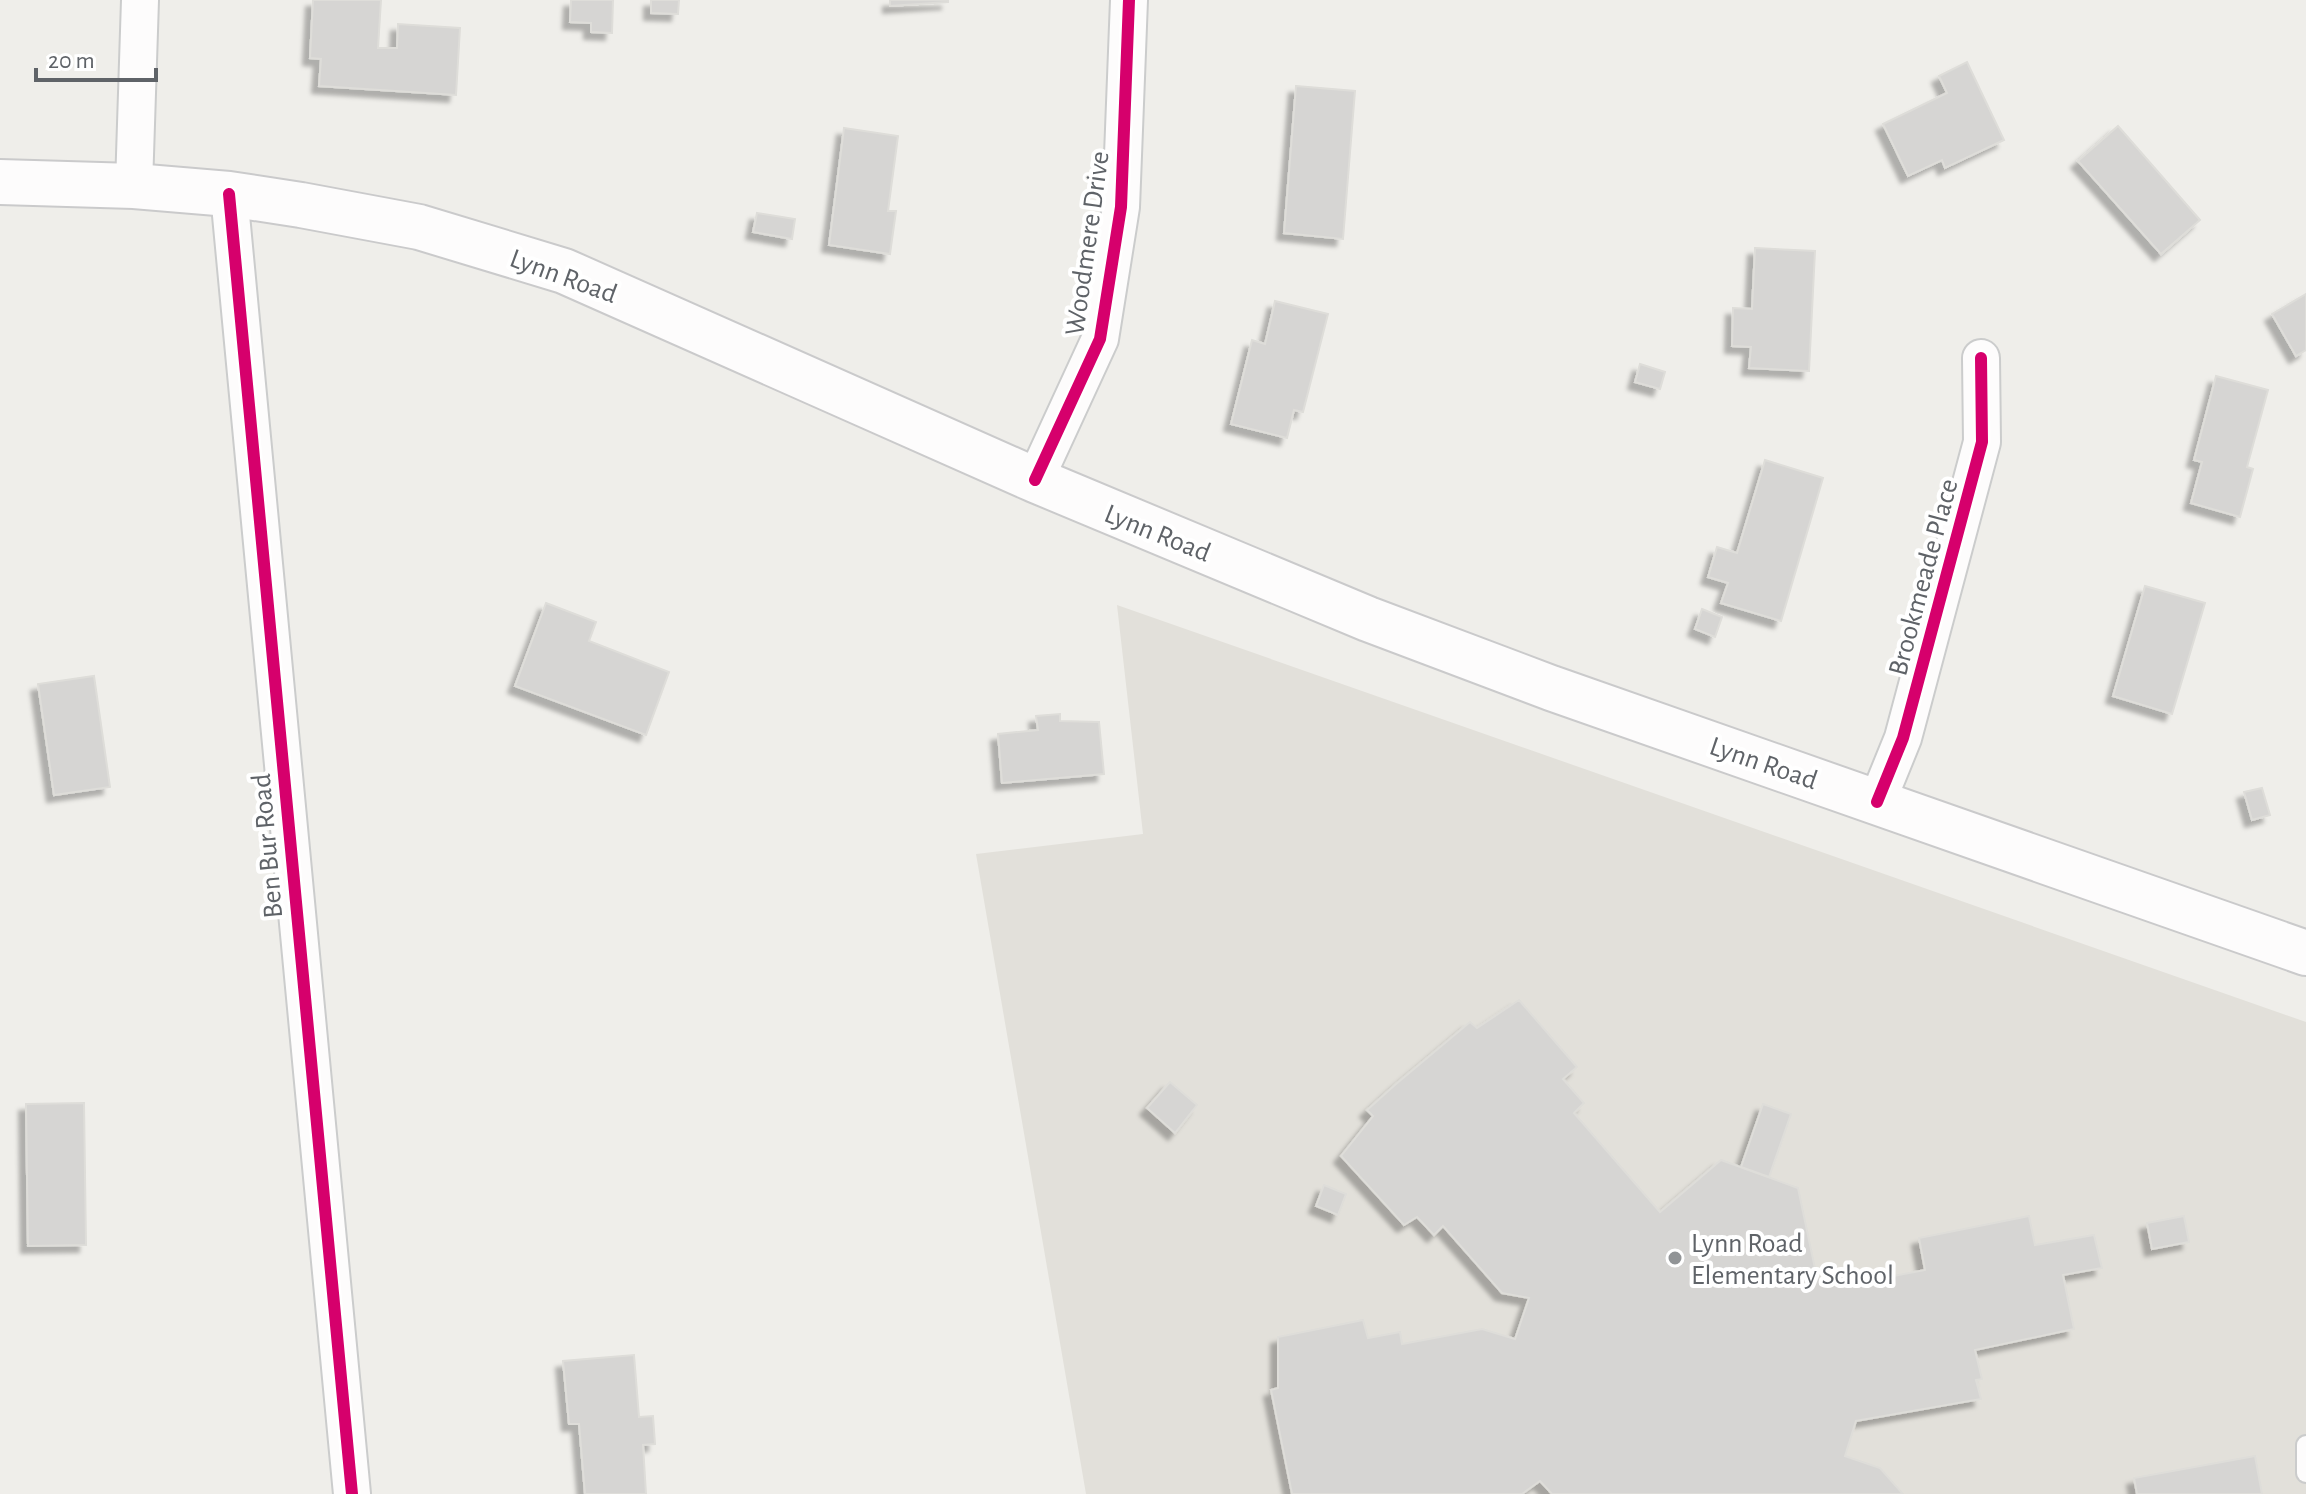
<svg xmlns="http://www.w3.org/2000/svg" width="2306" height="1494" viewBox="0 0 2306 1494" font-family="'Alegreya Sans',sans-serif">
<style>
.education{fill:#e2e0da}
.building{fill:#d6d5d3;stroke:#deddd9;stroke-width:2;filter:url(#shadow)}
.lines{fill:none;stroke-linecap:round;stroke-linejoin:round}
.service-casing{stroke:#cbcccc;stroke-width:22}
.minor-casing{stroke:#cbcccc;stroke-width:40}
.secondary-casing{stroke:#cacacb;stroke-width:48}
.service{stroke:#fdfcfc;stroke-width:18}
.minor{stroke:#fdfcfc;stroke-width:36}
.secondary{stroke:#fdfcfc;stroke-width:44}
.cycleway-casing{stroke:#fff;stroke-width:17}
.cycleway{stroke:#d6006c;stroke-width:12}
.poi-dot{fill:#919496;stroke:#fff;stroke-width:3}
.labels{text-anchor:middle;stroke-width:8;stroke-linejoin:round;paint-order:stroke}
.street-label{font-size:28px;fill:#5f6368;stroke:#fff}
.poi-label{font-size:28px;fill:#5f6368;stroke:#fff;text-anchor:start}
</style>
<defs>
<filter id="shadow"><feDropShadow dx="-7" dy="7" stdDeviation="2" flood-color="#0004"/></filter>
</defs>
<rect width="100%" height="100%" fill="#efeeea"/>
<polygon class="education" points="1117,605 2306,1022 2306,1494 1086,1494 976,854 1143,834"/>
<g class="building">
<polygon points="313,0 381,0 378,48 397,48 398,24 460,28 456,95 319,86 321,59 310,58"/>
<polygon points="571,0 613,0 612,33 591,32 591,23 570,22"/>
<polygon points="651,0 679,0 678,14 651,13"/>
<polygon points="890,0 948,0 948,2 890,6"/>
<polygon points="1967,62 2004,140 1945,168 1942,160 1908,176 1883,124 1947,93 1939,76"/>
<polygon points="1296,86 1355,91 1343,239 1284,233"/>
<polygon points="2118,126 2200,220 2161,254 2078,161"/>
<polygon points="844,128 898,136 888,211 896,211 890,254 829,245"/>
<polygon points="757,213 795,219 792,239 753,232"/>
<polygon points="1755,248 1815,251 1809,371 1749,368 1751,347 1732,346 1733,308 1752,309"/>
<polygon points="2306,294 2306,350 2296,356 2272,314"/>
<polygon points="1275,301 1328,314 1303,412 1294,410 1287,438 1231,424 1252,340 1265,344"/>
<polygon points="1640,364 1665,372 1660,389 1635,382"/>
<polygon points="2216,376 2268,390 2247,467 2253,469 2240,517 2191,503 2202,462 2194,460"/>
<polygon points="1765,460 1823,478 1781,621 1721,603 1728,583 1708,577 1717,547 1737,553"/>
<polygon points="2145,586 2205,603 2172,714 2113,696"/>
<polygon points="546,603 596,622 589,641 669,672 646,735 515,686"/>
<polygon points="1702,609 1722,617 1715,637 1695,629"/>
<polygon points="94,676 110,787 54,795 38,684"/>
<polygon points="1060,714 1060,721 1099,722 1104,774 1002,783 998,734 1038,730 1036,716"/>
<polygon points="2262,788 2270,815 2252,820 2244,792"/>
<polygon points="1519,1000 1577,1067 1563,1079 1584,1103 1574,1113 1660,1212 1721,1160 1798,1188 1817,1278 1841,1286 1925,1270 1919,1238 2029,1216 2035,1245 2094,1235 2102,1268 2063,1275 2074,1329 1975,1350 1982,1379 1976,1380 1981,1399 1856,1421 1845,1456 1880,1468 1903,1494 1552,1494 1540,1481 1522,1494 1292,1494 1271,1390 1278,1388 1278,1337 1363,1320 1368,1338 1400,1332 1402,1344 1482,1329 1515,1339 1529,1298 1502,1293 1443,1226 1434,1235 1417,1217 1404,1225 1341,1156 1373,1116 1367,1110 1396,1084 1470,1022 1477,1028"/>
<polygon points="1170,1082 1197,1105 1175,1133 1147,1108"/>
<polygon points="84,1103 86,1245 28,1246 26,1104"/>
<polygon points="1763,1104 1791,1114 1769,1177 1741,1167"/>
<polygon points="1324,1185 1346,1194 1338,1215 1316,1206"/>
<polygon points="2184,1216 2189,1242 2152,1249 2147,1223"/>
<polygon points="634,1355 639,1417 653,1416 655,1444 643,1445 646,1494 585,1494 579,1424 569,1424 563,1361"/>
<polygon points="2255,1456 2262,1494 2137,1494 2134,1478"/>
</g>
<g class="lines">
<defs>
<polyline id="service" points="2306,1445 2306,1473"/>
<g id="minor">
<polyline points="134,186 140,0"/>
<polyline points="229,194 352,1494"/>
<polyline points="1035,480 1100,339 1121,207 1129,0"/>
<polyline points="1877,802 1903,738 1982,442 1981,358"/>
</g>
<polyline id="secondary" points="0,182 134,186 229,194 301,205 419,227 564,271 1035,480 1368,619 1551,688 2306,953"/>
</defs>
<use href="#service" class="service-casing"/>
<use href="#minor" class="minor-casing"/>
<use href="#secondary" class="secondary-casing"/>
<use href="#service" class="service"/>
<use href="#minor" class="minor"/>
<use href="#secondary" class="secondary"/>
<defs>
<g id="cycleway">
<polyline points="229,194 352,1494"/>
<polyline points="1035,480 1100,339 1121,207 1129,0"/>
<polyline points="1877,802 1903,738 1982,442 1981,358"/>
</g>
</defs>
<use href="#cycleway" class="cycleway-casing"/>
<use href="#cycleway" class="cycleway"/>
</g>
<circle class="poi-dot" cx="1675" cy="1258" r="8"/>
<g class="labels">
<g class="street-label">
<text transform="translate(1086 243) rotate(-82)" y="10">Woodmere Drive</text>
<text transform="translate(564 275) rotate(20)" y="10">Lynn Road</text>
<text transform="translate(1158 532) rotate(22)" y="10">Lynn Road</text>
<text transform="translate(1922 577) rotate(-75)" y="10">Brookmeade Place</text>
<text transform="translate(1764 762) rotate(19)" y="10">Lynn Road</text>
<text transform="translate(266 846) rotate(-95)" y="10">Ben Bur Road</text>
</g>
<g class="poi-label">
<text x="1691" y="1252">Lynn Road<tspan x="1691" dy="32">Elementary School</tspan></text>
</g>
</g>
<path d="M36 68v12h120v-12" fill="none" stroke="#5f6368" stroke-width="4"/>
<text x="48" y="68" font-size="24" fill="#5f6368" stroke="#ffffff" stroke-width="6" paint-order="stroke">20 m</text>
</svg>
